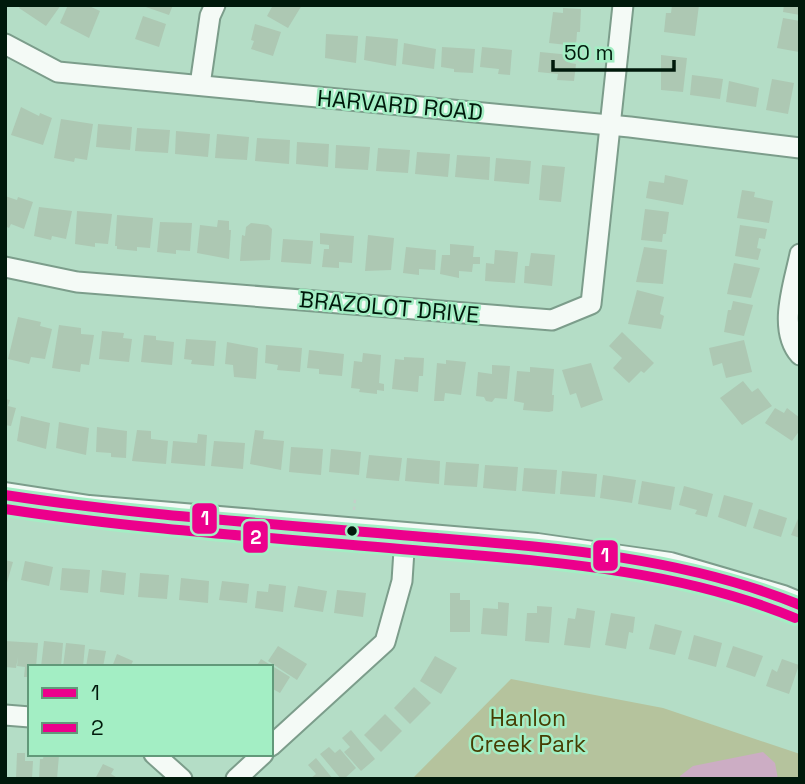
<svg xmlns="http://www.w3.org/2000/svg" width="805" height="784" viewBox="0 0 805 784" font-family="'Space Grotesk',sans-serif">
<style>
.green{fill:#b5c39d}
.water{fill:#ccadc4}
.building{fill:#adc8b3}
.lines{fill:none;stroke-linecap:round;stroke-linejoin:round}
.minor-casing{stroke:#7c9d8b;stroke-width:23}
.major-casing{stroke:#7c9d8b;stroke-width:28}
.path{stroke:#c3d0c9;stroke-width:2.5;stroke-dasharray:3.5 3.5;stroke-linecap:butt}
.minor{stroke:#f4faf6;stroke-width:19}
.major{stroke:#f4faf6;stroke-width:24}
.bus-1-casing{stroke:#a3eec4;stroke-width:16}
.bus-2-casing{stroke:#a3eec4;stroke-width:16}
.bus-1{stroke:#ec008c;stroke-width:10}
.bus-2{stroke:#ec008c;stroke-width:10}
.bus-dot{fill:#00190b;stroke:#a3eec4;stroke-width:2.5}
.labels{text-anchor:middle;stroke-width:5;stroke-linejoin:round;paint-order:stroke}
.street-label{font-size:23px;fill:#00190b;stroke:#a3eec4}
.park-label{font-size:23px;fill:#463d03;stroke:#a3eec4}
.line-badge{stroke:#a3eec4;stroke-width:2.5}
.badge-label{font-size:19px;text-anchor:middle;font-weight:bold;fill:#fff}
</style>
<rect width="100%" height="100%" fill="#b4ddc6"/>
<polygon class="green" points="511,679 663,708 800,754 800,779 412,779"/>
<polygon class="water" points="763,752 775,763 778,779 680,779 680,776 693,766"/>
<g class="building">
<polygon points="21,5 61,5 46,26 19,8"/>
<polygon points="68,5 87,5 100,11 89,38 60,23"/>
<polygon points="140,5 173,5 169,15"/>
<polygon points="273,5 302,5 288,28 267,16"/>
<polygon points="672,5 699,5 695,36 664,32 666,13 671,13"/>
<polygon points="784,5 800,5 800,15 783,12"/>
<polygon points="563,8 581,9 580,32 577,32 576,46 549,43 553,12 563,13"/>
<polygon points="143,16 166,24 159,47 135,39"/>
<polygon points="783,18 800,21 799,52 777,48"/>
<polygon points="255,24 281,32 273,56 251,49 254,41 251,40"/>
<polygon points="326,34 358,36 356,63 325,58"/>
<polygon points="366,36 398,39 396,66 364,60"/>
<polygon points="404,43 436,49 434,69 402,64"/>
<polygon points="442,47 475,49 473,73 454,72 454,69 441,67"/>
<polygon points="482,47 512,50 510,75 498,74 499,69 480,67"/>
<polygon points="540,52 571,55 570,63 576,64 574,81 557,80 558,74 538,72"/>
<polygon points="661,55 687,58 683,92 661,90"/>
<polygon points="692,75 723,79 720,99 690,95"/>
<polygon points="772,79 794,83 788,114 766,110"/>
<polygon points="729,81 759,88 756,107 726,102"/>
<polygon points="21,107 39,116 40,113 52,118 43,145 11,135"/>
<polygon points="61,119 93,124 87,160 75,158 74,162 54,158"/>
<polygon points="98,124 132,127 130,150 96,147"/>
<polygon points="137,128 170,130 168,153 135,151"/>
<polygon points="176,131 210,134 208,157 175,154"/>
<polygon points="217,134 249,137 247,160 215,158"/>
<polygon points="257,138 290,140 289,164 255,161"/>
<polygon points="297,142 329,144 328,167 296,164"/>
<polygon points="336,145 370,147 368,170 335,168"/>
<polygon points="378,148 410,150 408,173 376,171"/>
<polygon points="417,152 450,154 448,177 415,174"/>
<polygon points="457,155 490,157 489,180 455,177"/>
<polygon points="496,158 531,161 529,184 494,181"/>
<polygon points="542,165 565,167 561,202 539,200"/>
<polygon points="665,175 688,180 683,205 646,198 649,181 664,183"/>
<polygon points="742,190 755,192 754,197 773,201 769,223 737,218"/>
<polygon points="5,196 17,200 18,197 33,202 24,229 11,224 9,228 5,226"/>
<polygon points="39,207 72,211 66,239 52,236 51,240 34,236"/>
<polygon points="645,209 669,212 666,234 663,234 662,242 641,240"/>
<polygon points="77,211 112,214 108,244 95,243 95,247 75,244"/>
<polygon points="117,215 153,218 150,248 137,247 137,251 117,249 117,246 115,246"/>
<polygon points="218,220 229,221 229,230 231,230 229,259 197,253 200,225 217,227"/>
<polygon points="160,222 192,223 190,251 176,250 176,254 157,252"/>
<polygon points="251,223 268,225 272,229 270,260 240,261 242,235 245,236 246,227"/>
<polygon points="740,225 767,229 765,239 759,238 757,248 761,249 758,260 735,256"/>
<polygon points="320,233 354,236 352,263 339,262 339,268 322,267 324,249 329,249 329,245 320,244"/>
<polygon points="368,235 394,238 391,270 365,271"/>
<polygon points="283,239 313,241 311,264 281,262"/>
<polygon points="450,244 474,246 473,257 480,257 480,264 473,264 472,272 459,271 459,278 440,274 442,255 450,255"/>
<polygon points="406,247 436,250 435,270 419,269 419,275 403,273"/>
<polygon points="644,247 667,250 663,284 636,282"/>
<polygon points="495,250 518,252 515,283 485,281 486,263 494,264"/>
<polygon points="531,253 555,255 552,286 524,283 525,266 529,266"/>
<polygon points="734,263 760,268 751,298 727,294"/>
<polygon points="637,290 664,297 660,314 664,316 661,329 628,324"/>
<polygon points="733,301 753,305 744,336 724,332 728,310 731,310"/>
<polygon points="18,317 41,322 40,326 52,329 45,359 31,357 29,364 8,359"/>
<polygon points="59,325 81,328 81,334 94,335 89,365 81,364 80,372 52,368"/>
<polygon points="102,331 124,333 123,338 132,339 129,362 99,359"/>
<polygon points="622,332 654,363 644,373 641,371 629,383 613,368 622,358 609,346"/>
<polygon points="144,335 156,336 156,340 174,342 172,365 141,362"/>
<polygon points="186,339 216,341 214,366 191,364 192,360 184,359"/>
<polygon points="744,340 752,372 726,378 722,363 713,366 709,348"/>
<polygon points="227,342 258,348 256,379 234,377 233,365 225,364"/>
<polygon points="266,345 302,348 300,372 277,370 278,365 265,363"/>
<polygon points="309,350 344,354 342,376 319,374 319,369 307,368"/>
<polygon points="363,353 381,355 379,383 384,384 384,391 377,390 377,394 359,392 360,389 351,388 354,361 362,362"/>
<polygon points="404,357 424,358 423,376 419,376 418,392 392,389 395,359 404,360"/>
<polygon points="446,360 466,362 461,395 445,393 444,401 434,401 437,363 446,364"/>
<polygon points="591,363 603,400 581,408 576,393 570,395 562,370"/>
<polygon points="492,365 510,366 507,399 495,398 492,402 486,401 484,397 476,396 478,372 492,374"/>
<polygon points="530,367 554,369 552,395 554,395 553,411 549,412 523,410 524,403 514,401 517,371 530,372"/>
<polygon points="743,381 752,392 758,388 772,406 742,425 720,398"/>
<polygon points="5,399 10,400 8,406 16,408 11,426 5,425"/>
<polygon points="775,408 784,413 787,408 800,418 800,430 792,441 765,423"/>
<polygon points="21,416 50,423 46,449 17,441"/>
<polygon points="59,422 89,428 86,455 56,448"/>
<polygon points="97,427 127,431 126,458 111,457 111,453 96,452"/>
<polygon points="137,430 151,431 151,439 168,441 166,464 132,461"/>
<polygon points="255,430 264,431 263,439 284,441 281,470 250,464"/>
<polygon points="198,434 207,435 205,466 171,463 173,441 197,443"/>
<polygon points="214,441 245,443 243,469 211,466"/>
<polygon points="291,447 323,449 321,475 289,472"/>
<polygon points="331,449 361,452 359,475 329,472"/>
<polygon points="369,455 402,458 399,481 366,478"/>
<polygon points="407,458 440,461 439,484 405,481"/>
<polygon points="446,462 479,464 477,487 444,485"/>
<polygon points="485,465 518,467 516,491 483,488"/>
<polygon points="524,468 557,470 555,494 522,491"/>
<polygon points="562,471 597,474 595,497 560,494"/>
<polygon points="603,475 636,480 632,503 600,498"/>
<polygon points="642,481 675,487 671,510 638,504"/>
<polygon points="684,486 713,494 707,517 695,514 697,510 679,505"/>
<polygon points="724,495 753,503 746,527 718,517"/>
<polygon points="759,509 787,518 781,537 753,528"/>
<polygon points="800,514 800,538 791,535"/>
<polygon points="5,560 13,562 6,586 5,586"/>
<polygon points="25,561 53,567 49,586 21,580"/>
<polygon points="62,568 90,570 88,593 60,590"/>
<polygon points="102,570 126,573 124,595 100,592"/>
<polygon points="140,573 169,575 167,599 138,597"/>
<polygon points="181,578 209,581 208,603 179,600"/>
<polygon points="222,581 249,584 247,603 219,600"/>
<polygon points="269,584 286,586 283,612 255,608 257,591 268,592"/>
<polygon points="298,586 327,591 323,612 294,607"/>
<polygon points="337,590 366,593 363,617 334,613"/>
<polygon points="450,593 460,593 460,600 470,600 470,632 450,632"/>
<polygon points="498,602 509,603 507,636 481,634 483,608 498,609"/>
<polygon points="537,606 552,607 549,643 525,641 527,613 537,613"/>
<polygon points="577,608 595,611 590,648 564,645 568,618 575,619"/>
<polygon points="611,613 635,617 633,633 629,632 626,649 605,645"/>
<polygon points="655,624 682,631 675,655 649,649"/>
<polygon points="694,635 722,643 716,667 688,659"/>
<polygon points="5,641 38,643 36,667 30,667 30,677 24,677 25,667 17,666 18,657 16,668 5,667"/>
<polygon points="44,641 63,643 61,667 41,667"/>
<polygon points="66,643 85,645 83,667 63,667"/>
<polygon points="278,646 307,664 297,680 268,661"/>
<polygon points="733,646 763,656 755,677 726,667"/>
<polygon points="89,649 106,651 103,667 86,667"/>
<polygon points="117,654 133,661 130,667 112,667"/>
<polygon points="435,656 457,668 441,694 420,681"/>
<polygon points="261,659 290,677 280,693 271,688 271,667 256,667"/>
<polygon points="782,659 799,665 789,694 766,686 772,669 777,672"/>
<polygon points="414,687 431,703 410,724 394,708"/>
<polygon points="385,714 402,731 381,752 364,735"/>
<polygon points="351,730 375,759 361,771 344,752 350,747 342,738"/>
<polygon points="329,747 335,753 340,749 356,768 344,779 341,779 320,754"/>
<polygon points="17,753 25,753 25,761 33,761 32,779 16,779"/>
<polygon points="44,754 59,755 57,779 39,779 40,759 43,759"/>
<polygon points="316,758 333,779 310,779 316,774 308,765"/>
<polygon points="103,764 114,769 111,774 119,779 95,779"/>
</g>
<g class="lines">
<defs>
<g id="minor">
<polyline points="5,44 58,72 630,127 800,148"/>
<polyline points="200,85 210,16 215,5"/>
<path d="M800 254C794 284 777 329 800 355"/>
<polyline points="5,267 77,282 552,320 591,304 623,5"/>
<polyline points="5,715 30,717"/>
<polyline points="271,746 385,642 402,581 405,535"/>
<polyline points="154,754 182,779"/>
<polyline points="236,779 263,754"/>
</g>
<polyline id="major" points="5,495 89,508 537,546 670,565 783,598 800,605"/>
</defs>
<use href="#minor" class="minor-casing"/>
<use href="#major" class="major-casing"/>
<polyline class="path" points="354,510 355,499"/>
<use href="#minor" class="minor"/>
<use href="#major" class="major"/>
<defs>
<path id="bus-1" d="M5 495C148 517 293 525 437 538 559 548 685 558 800 605"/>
<path id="bus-2" d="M5 509C148 531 293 539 437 552 557 562 682 571 795 618"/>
</defs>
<use href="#bus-1" class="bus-1-casing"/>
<use href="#bus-2" class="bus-2-casing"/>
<use href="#bus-1" class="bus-1"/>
<use href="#bus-2" class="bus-2"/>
</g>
<circle class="bus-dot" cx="352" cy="531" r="6"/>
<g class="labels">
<g class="street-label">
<text transform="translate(400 105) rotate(5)" y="8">HARVARD ROAD</text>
<text transform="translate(389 307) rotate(5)" y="8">BRAZOLOT DRIVE</text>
</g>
<g class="park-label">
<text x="528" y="726">Hanlon<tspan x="528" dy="26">Creek Park</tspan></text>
</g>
</g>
<g class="line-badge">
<rect x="191" y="502" width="27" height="33" rx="7" fill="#ec008c"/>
<rect x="242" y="520" width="27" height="34" rx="7" fill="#ec008c"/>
<rect x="592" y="539" width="27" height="33" rx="7" fill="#ec008c"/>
</g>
<g class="badge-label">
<text x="205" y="525">1</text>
<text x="256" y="544">2</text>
<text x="605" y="562">1</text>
</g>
<rect width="805" height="784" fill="none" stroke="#00190b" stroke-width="14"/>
<rect x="28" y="665" width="245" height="91" fill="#a3eec4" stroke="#62997a" stroke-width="2"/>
<rect x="42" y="688" width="35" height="10" fill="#ec008c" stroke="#62997a" stroke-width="2"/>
<text x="91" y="700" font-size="21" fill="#00190b">1</text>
<rect x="42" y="723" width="35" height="10" fill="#ec008c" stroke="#62997a" stroke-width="2"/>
<text x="91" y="735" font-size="21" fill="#00190b">2</text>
<path d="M553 60v10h121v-10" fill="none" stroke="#00190b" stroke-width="3.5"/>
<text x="564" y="60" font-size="21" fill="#00190b" stroke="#a3eec4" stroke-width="5" paint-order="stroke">50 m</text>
</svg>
